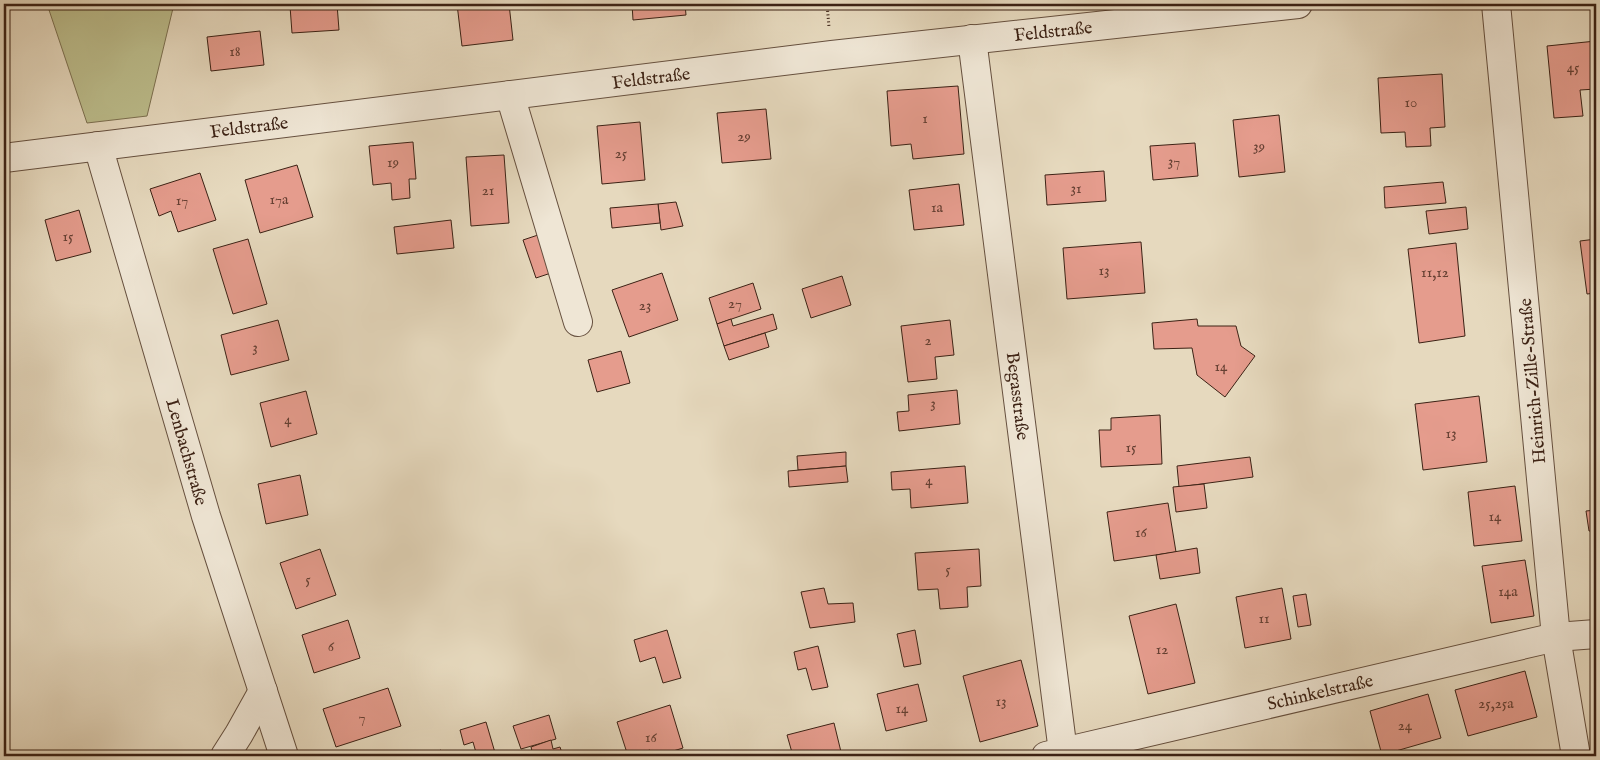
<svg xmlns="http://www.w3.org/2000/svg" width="1600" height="760" viewBox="0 0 1600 760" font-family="'IM FELL English',serif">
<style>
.grass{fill:#bcbd8c;stroke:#7c7050}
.building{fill:#e59c8d;stroke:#3c2215}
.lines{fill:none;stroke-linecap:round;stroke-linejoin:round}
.minor-casing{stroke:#66503f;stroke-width:30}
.path{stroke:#3c2215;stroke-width:3;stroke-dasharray:1 2.5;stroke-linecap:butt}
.minor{stroke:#efe6d5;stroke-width:28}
.labels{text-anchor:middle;stroke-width:4;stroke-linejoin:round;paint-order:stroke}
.number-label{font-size:15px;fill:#664033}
.street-label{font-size:18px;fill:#3c2215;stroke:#efe6d5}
</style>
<rect width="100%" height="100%" fill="#e6d9be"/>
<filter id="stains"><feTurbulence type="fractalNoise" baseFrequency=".004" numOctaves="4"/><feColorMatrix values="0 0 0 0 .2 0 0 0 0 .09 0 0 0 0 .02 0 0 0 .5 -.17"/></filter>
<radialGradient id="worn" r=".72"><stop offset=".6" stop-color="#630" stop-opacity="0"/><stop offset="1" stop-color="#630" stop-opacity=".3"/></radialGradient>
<polygon class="grass" points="47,4 174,4 147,116 87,123"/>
<g class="building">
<polygon points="281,4 337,4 339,30 292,33 290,6 281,6"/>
<polygon points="457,4 509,4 513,40 462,46"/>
<polygon points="632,4 685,4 686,15 633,20"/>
<polygon points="260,31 264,65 211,71 207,37"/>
<polygon points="1596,41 1596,89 1580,90 1583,116 1554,118 1547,46"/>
<polygon points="1442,74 1445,127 1430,128 1431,146 1406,147 1405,132 1381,133 1378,78"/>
<polygon points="958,86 964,154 913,159 911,144 891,146 887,91"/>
<polygon points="766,109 771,159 722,163 717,113"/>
<polygon points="1279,115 1285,172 1239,177 1233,120"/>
<polygon points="640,122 645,180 602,184 597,126"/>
<polygon points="413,142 416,179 409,179 410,198 392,200 391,183 373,185 369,146"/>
<polygon points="1195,143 1198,176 1153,180 1150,146"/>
<polygon points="504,155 509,223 471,226 466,157"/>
<polygon points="297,165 313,217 260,233 245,180"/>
<polygon points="1104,171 1106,201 1047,205 1045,175"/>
<polygon points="200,173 216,220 178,232 171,211 159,216 150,189"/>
<polygon points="1443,182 1446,203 1385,208 1384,187"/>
<polygon points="959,184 964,225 914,230 909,190"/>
<polygon points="676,202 683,226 661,230 658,204"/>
<polygon points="658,204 660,223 612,228 610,208"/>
<polygon points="1466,207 1468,229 1429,234 1426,211"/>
<polygon points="79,210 91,252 56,261 45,220"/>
<polygon points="451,220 454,248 397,254 394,227"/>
<polygon points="541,234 554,272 536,278 523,240"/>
<polygon points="248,239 267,304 233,314 213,249"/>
<polygon points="1596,239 1596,293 1587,294 1580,241"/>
<polygon points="1141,242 1145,293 1067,299 1063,248"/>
<polygon points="1456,243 1465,336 1419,343 1408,249"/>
<polygon points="662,273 678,320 629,337 612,290"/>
<polygon points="842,276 851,305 811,318 802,289"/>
<polygon points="753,283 761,309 717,324 709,298"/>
<polygon points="773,314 777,329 724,346 717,324 731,319 733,326"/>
<polygon points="1197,319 1198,326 1236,326 1241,346 1255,356 1225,397 1197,375 1192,348 1154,349 1152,323"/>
<polygon points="278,320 289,360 231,375 221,335"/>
<polygon points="950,320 954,355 935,357 937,379 908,382 901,326"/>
<polygon points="1596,320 1596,360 1593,321"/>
<polygon points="765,333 769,347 729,360 724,346"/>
<polygon points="621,351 630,383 597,392 588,360"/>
<polygon points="957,390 960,424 899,431 897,412 909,411 908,395"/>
<polygon points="306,391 317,434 271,447 260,403"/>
<polygon points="1479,396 1487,462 1423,470 1415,404"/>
<polygon points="1160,415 1162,464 1101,467 1099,430 1111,430 1111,418"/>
<polygon points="846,452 846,466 798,470 797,456"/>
<polygon points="1250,457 1253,477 1179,487 1177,466"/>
<polygon points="846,466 848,482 789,487 788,471"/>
<polygon points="965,466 968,503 911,508 910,489 892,490 891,472"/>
<polygon points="300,475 308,515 266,524 258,484"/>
<polygon points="1204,484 1207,508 1176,512 1173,487"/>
<polygon points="1515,486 1522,541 1474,546 1468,492"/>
<polygon points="1168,503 1176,552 1114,561 1107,512"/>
<polygon points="1596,510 1596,531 1589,531 1586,511"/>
<polygon points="1197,548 1200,573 1160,579 1156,555"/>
<polygon points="320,549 336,595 296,609 280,563"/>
<polygon points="979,549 981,586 967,587 968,607 940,609 938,589 918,590 915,553"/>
<polygon points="1525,560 1534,616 1491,623 1482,566"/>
<polygon points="824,588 828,604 853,603 855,622 810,628 801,592"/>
<polygon points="1282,588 1291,639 1245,648 1236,597"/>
<polygon points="1306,594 1311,625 1298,627 1293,596"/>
<polygon points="1176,604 1195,683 1148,694 1129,616"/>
<polygon points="348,620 360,658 314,673 302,635"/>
<polygon points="667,630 681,678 663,683 655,657 640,662 634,640"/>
<polygon points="915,630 921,664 904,667 897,634"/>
<polygon points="818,646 828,687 812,690 806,668 798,670 794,652"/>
<polygon points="1021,660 1038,726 980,742 963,676"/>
<polygon points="1525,671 1537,717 1468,736 1455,690"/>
<polygon points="918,684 927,721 886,731 877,694"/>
<polygon points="388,688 401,726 336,747 323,709"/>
<polygon points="1428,694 1441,738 1382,755 1370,711"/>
<polygon points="670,705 683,748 657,756 652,756 650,750 628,756 617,722"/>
<polygon points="549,715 556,739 521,749 513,726"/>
<polygon points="486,722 496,756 477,756 473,742 464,745 460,730"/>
<polygon points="834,723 842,756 793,756 787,735"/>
<polygon points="551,740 553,749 560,747 563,756 529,756 533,755 531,747"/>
<polygon points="441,750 443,756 423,756"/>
</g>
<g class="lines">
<defs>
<g id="minor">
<polyline points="1496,4 1556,637 1576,756"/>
<polyline points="972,39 1063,752"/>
<polyline points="510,95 578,322"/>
<polyline points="98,146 206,516 284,756"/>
<polyline points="4,158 832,55 1298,4"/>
<polyline points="225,756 239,734 263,691"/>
<polyline points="1046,756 1556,637 1596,634"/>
</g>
</defs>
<use href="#minor" class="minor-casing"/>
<polyline class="path" points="827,4 829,27"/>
<use href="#minor" class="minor"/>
</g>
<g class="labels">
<g class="number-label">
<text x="235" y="56">18</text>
<text x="1573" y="72">45</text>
<text x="1411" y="107">10</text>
<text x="925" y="123">1</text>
<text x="744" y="141">29</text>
<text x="1259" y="151">39</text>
<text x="621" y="158">25</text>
<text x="1174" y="166">37</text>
<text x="393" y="167">19</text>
<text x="1076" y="193">31</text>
<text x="488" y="195">21</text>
<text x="279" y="204">17a</text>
<text x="182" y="205">17</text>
<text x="937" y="212">1a</text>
<text x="68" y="241">15</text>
<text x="1104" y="275">13</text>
<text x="1435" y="277">11,12</text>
<text x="735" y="308">27</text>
<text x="645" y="310">23</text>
<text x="928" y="345">2</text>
<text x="255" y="352">3</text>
<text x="1221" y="371">14</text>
<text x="933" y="408">3</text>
<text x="288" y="424">4</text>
<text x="1451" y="438">13</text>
<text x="1131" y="452">15</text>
<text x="929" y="485">4</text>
<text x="1495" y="521">14</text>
<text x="1141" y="537">16</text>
<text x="948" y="574">5</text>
<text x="308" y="584">5</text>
<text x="1508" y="596">14a</text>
<text x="1264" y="623">11</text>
<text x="331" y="651">6</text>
<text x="1162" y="654">12</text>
<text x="1001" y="706">13</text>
<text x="1496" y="708">25,25a</text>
<text x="902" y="713">14</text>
<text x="362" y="722">7</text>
<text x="1405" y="730">24</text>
<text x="651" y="742">16</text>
</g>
<g class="street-label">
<text transform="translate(1053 31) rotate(-6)" y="6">Feldstraße</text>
<text transform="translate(651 78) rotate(-7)" y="6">Feldstraße</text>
<text transform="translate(249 127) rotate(-7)" y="6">Feldstraße</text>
<text transform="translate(1532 381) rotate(-95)" y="6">Heinrich-Zille-Straße</text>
<text transform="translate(1018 396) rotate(83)" y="6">Begasstraße</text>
<text transform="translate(187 452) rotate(74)" y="6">Lenbachstraße</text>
<text transform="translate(1320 692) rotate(-13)" y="6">Schinkelstraße</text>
</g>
</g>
<rect width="1600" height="760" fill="none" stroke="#e6d9be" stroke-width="20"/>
<rect x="5" y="5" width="1590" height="750" fill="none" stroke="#3c2215" stroke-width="2.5"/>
<rect x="10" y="10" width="1580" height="740" fill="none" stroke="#3c2215"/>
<rect width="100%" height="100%" filter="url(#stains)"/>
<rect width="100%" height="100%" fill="url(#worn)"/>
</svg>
